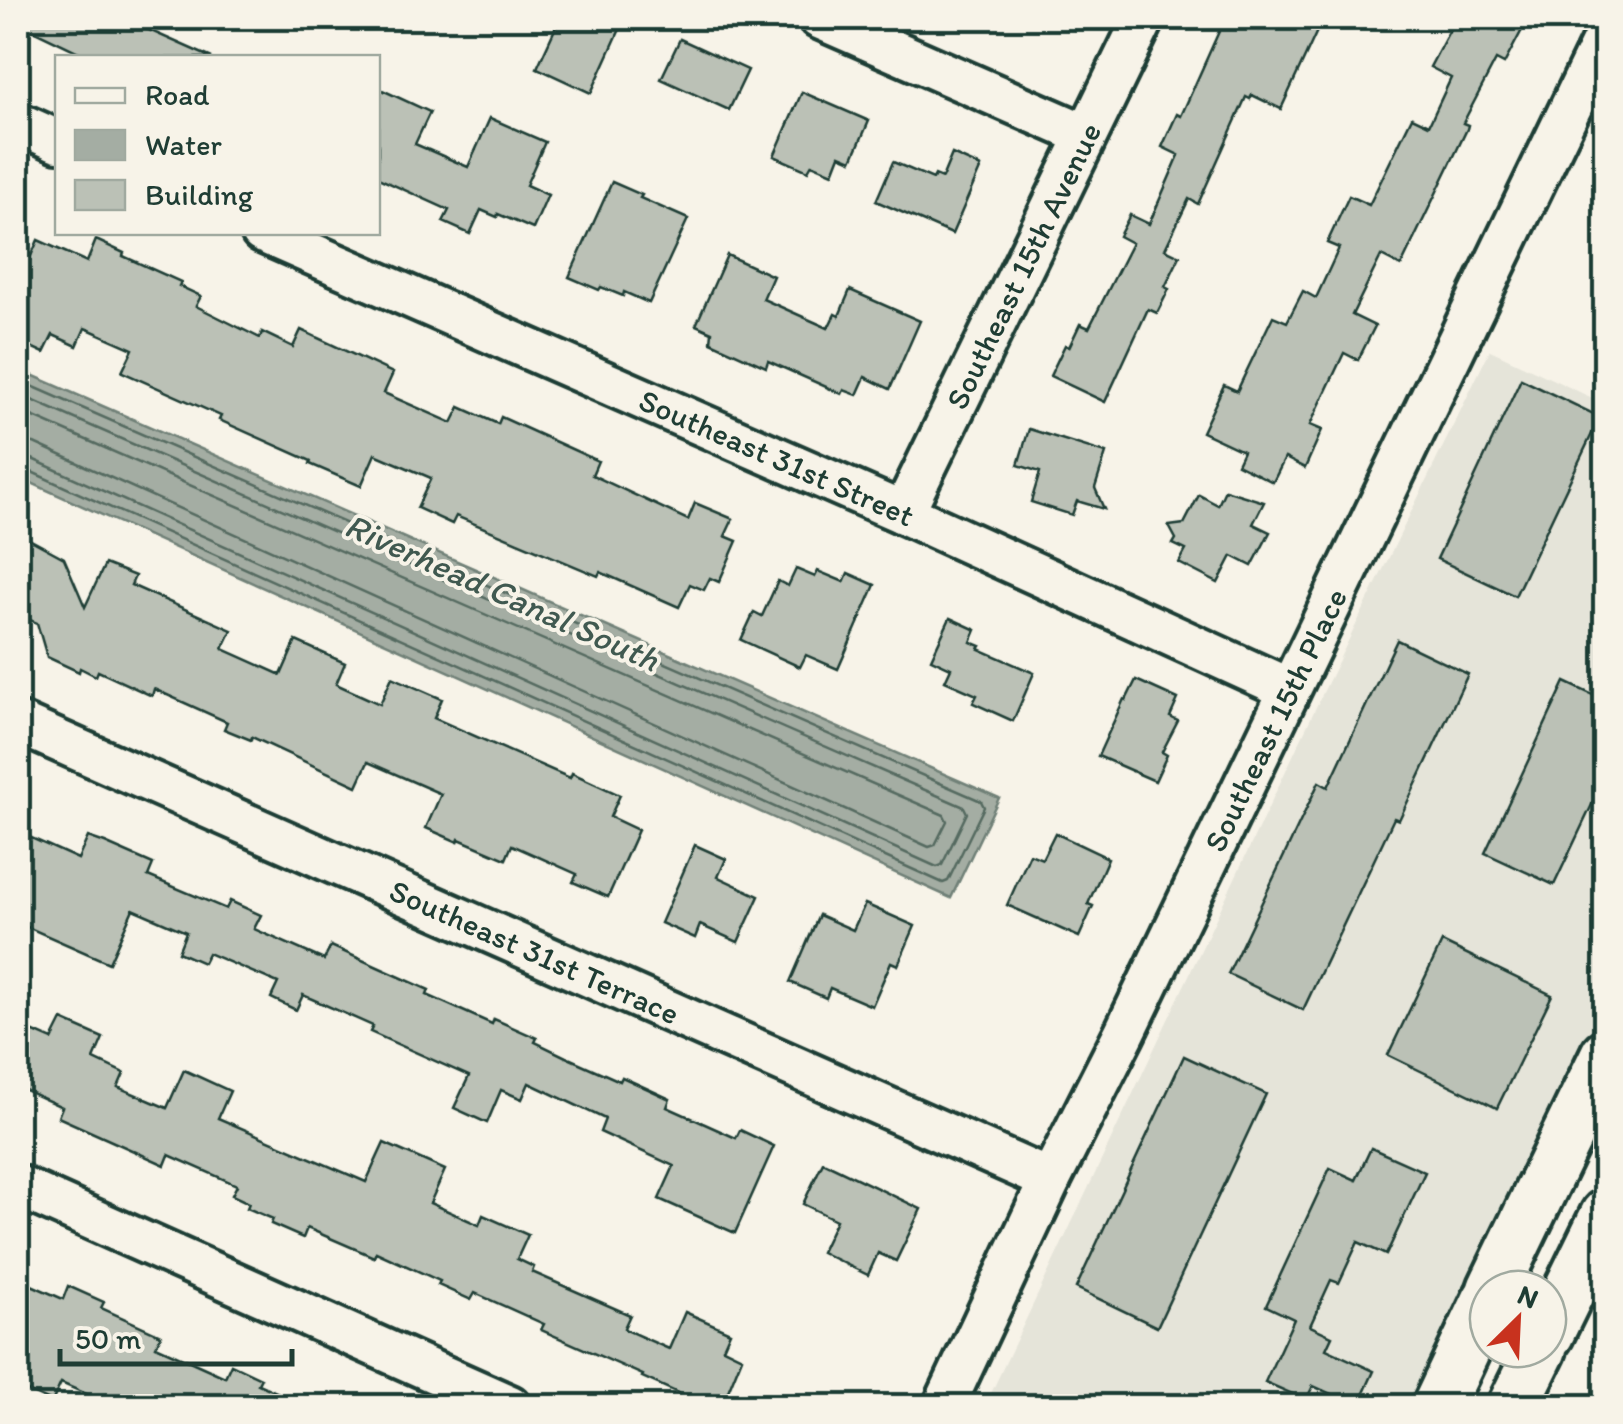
<svg xmlns="http://www.w3.org/2000/svg" width="1623" height="1424" viewBox="0 0 1623 1424" font-family="Itim,sans-serif">
<style>
.built{fill:#e5e4d9}
.water{fill:#a4ada3;stroke:#6f8077;stroke-width:2.5}
.lines{fill:none;stroke-linecap:round;stroke-linejoin:round}
.shore{stroke:#546a60;stroke-width:2.5}
.building{fill:#bbc1b6;stroke:#1f3d34;stroke-width:2.5}
.minor-casing{stroke:#1f3d34;stroke-width:48}
.major-casing{stroke:#1f3d34;stroke-width:58}
.minor{stroke:#f7f3e8;stroke-width:40}
.major{stroke:#f7f3e8;stroke-width:50}
.labels{text-anchor:middle;stroke-width:8;stroke-linejoin:round;paint-order:stroke}
.street-label{font-size:32px;fill:#1f3d34;stroke:#f7f3e8}
.water-label{font-size:35px;font-style:italic;fill:#405950;stroke:#f7f3e8}
</style>
<rect width="100%" height="100%" fill="#f7f3e8"/>
<filter id="ink" filterUnits="userSpaceOnUse"><feTurbulence type="fractalNoise" baseFrequency=".01" numOctaves="2"/><feDisplacementMap in="SourceGraphic" scale="20" xChannelSelector="R" yChannelSelector="G"/><feConvolveMatrix kernelMatrix="1 2 1 2 8 2 1 2 1" color-interpolation-filters="sRGB"/></filter>
<g filter="url(#ink)">
<polygon class="built" points="1490,350 1605,404 1605,1018 1420,1406 985,1406 1317,705"/>
<polygon class="water" points="18,369 999,798 951,898 18,477"/>
<g class="lines">
<g class="shore">
<polyline points="18,380 981,801 984,807 948,881 943,883 25,469 18,468"/>
<polyline points="18,394 964,807 967,813 942,865 937,867 30,458 18,456"/>
<polyline points="18,410 944,815 947,821 935,845 929,847 34,443 18,441"/>
</g>
</g>
<g class="building">
<polygon points="18,18 122,18 212,58 91,58 18,23"/>
<polygon points="560,18 625,18 591,93 537,68"/>
<polygon points="1225,18 1323,18 1281,109 1252,95 1250,99 1246,97 1198,204 1189,199 1165,249 1180,256 1165,287 1169,289 1157,313 1148,309 1105,402 1050,376 1065,345 1069,347 1080,324 1089,328 1132,243 1119,236 1130,215 1149,224 1179,155 1162,147 1177,114 1181,116"/>
<polygon points="1456,18 1498,18 1522,30 1504,64 1496,60 1463,123 1468,125 1467,129 1401,266 1381,256 1352,315 1375,326 1358,360 1344,353 1310,425 1322,430 1305,468 1285,458 1273,482 1237,464 1243,451 1202,432 1224,385 1237,391 1273,316 1287,322 1303,291 1316,298 1339,248 1327,243 1349,196 1369,205 1412,117 1429,125 1451,78 1430,67"/>
<polygon points="680,39 748,70 729,110 661,79"/>
<polygon points="378,88 430,112 415,144 468,167 490,118 545,142 526,185 548,195 533,229 498,214 497,217 481,210 470,234 443,222 449,210 378,178"/>
<polygon points="802,92 869,121 852,160 840,155 833,173 812,164 808,171 774,156"/>
<polygon points="952,154 981,167 952,234 876,201 893,162 933,179 935,175 942,178"/>
<polygon points="612,182 642,195 640,198 688,219 649,303 624,292 623,296 601,287 599,290 569,277"/>
<polygon points="38,240 87,262 96,240 124,253 123,256 181,282 179,286 201,296 196,306 260,338 262,332 293,347 301,330 393,373 384,393 452,423 460,407 498,424 501,417 598,461 592,475 688,520 695,503 733,519 725,536 737,541 719,582 710,578 704,590 690,584 679,607 600,572 598,576 456,516 452,524 417,508 431,478 375,454 361,486 310,464 311,461 219,420 221,416 122,372 133,349 90,330 85,328 77,346 53,335 44,353 18,341 18,286"/>
<polygon points="727,255 773,276 763,299 828,328 835,314 839,316 850,290 920,321 890,389 865,377 857,395 844,390 842,394 768,361 766,367 711,342 712,332 696,325"/>
<polygon points="1521,379 1600,417 1515,596 1437,559"/>
<polygon points="1029,429 1106,453 1095,488 1104,509 1077,501 1072,515 1031,502 1040,472 1018,465"/>
<polygon points="1225,490 1264,502 1253,524 1270,532 1252,566 1232,556 1218,583 1179,563 1186,550 1173,544 1176,539 1169,526 1184,524 1199,495 1218,505"/>
<polygon points="18,533 64,558 85,607 105,564 135,576 131,585 232,630 223,649 281,675 296,641 345,663 336,684 380,704 392,677 442,699 434,718 570,778 572,773 620,795 610,817 638,830 608,897 573,882 577,874 512,845 506,859 459,839 458,842 426,828 441,794 368,762 357,786 252,737 251,740 224,729 227,722 154,689 152,696 98,671 96,676 80,668 79,672 47,657 37,623 18,615"/>
<polygon points="796,569 815,577 818,571 844,582 848,573 875,585 838,669 806,655 800,667 741,640 754,612 762,616 778,581 788,586"/>
<polygon points="950,618 976,630 971,642 981,646 979,649 1034,673 1013,721 973,703 977,695 945,681 951,668 931,659"/>
<polygon points="1397,640 1468,674 1399,820 1394,818 1303,1010 1228,974 1319,782 1328,787"/>
<polygon points="1136,680 1178,699 1170,717 1178,721 1162,752 1167,755 1155,781 1098,756 1124,699 1126,700"/>
<polygon points="1565,682 1606,701 1606,775 1554,885 1485,853"/>
<polygon points="18,832 78,859 88,837 105,843 153,864 148,876 226,909 230,901 261,915 254,929 324,960 331,946 429,990 427,995 492,1024 494,1019 537,1038 535,1042 566,1057 620,1081 622,1077 670,1099 667,1107 736,1138 740,1130 774,1146 735,1233 659,1199 674,1166 600,1132 605,1119 529,1083 522,1099 501,1090 487,1123 454,1108 469,1076 370,1032 373,1026 303,995 296,1010 271,998 278,983 208,953 203,963 178,952 186,932 133,909 109,963 18,923"/>
<polygon points="1055,833 1108,858 1088,904 1093,906 1079,937 1007,905 1030,854 1042,859"/>
<polygon points="695,845 726,859 718,877 759,896 738,942 700,925 695,938 661,923"/>
<polygon points="865,904 915,926 898,965 891,962 872,1006 830,988 826,998 790,982 819,915 853,930"/>
<polygon points="1442,942 1552,995 1497,1108 1388,1055"/>
<polygon points="62,1020 103,1038 94,1059 124,1073 118,1087 167,1108 184,1070 230,1091 218,1118 366,1182 384,1143 445,1170 430,1203 479,1225 483,1215 528,1235 517,1259 534,1267 532,1272 630,1315 624,1328 626,1330 669,1349 685,1312 730,1332 723,1348 742,1357 722,1406 707,1406 642,1377 643,1375 541,1330 544,1324 475,1293 471,1300 438,1285 440,1281 376,1252 374,1257 307,1228 303,1238 271,1224 273,1219 247,1208 249,1203 232,1195 237,1185 169,1155 165,1165 58,1117 62,1107 18,1087 18,1025 52,1040"/>
<polygon points="1184,1056 1266,1094 1157,1327 1076,1288"/>
<polygon points="1371,1148 1425,1172 1386,1255 1358,1242 1339,1283 1331,1280 1310,1326 1332,1336 1326,1349 1374,1371 1358,1406 1313,1386 1306,1400 1265,1382 1294,1319 1266,1306 1330,1168 1356,1180"/>
<polygon points="823,1162 921,1209 896,1261 878,1253 868,1275 821,1252 836,1220 803,1204"/>
<polygon points="18,1279 63,1299 68,1286 104,1302 101,1308 161,1335 156,1346 225,1377 231,1364 261,1378 258,1384 308,1406 114,1406 61,1383 52,1402 18,1387"/>
</g>
<g class="lines">
<defs>
<g id="minor">
<polyline points="819,18 1086,135"/>
<polyline points="18,123 58,141"/>
<path id="s1" d="M262 232 903 513 1289 689"/>
<path id="s2" d="M903 513 1144 18"/>
<path id="s3" d="M18 723 1050 1180"/>
<polyline points="18,1186 510,1406"/>
<path id="s4" d="M944 1406 1050 1180 1124 1034 1606 34"/>
</g>
<g id="major">
<polyline points="1493,1289 1606,1055"/>
<polyline points="1548,1334 1606,1215"/>
<polyline points="1438,1406 1488,1300"/>
<polyline points="1513,1406 1541,1349"/>
</g>
</defs>
<use href="#minor" class="minor-casing"/>
<use href="#major" class="major-casing"/>
<use href="#minor" class="minor"/>
<use href="#major" class="major"/>
</g>
</g>
<g class="labels">
<g class="street-label">
<text dy="11" stroke="none"><textPath href="#s2" startOffset="275">Southeast 15th Avenue</textPath></text>
<text dy="11" stroke="none"><textPath href="#s1" startOffset="562">Southeast 31st Street</textPath></text>
<text dy="11" stroke="none"><textPath href="#s4" startOffset="762">Southeast 15th Place</textPath></text>
<text dy="11" stroke="none"><textPath href="#s3" startOffset="565">Southeast 31st Terrace</textPath></text>
</g>
<g class="water-label">
<text transform="translate(502 592) rotate(24)" y="12">Riverhead Canal South</text>
</g>
</g>
<rect width="1623" height="1424" fill="none" stroke="#f7f3e8" stroke-width="60"/>
<rect x="30" y="30" width="1563" height="1364" fill="none" stroke="#1f3d34" stroke-width="4" filter="url(#ink)"/>
<rect x="55" y="55" width="325" height="180" fill="#f7f3e8" stroke="#a1aaa0" stroke-width="2.5"/>
<rect x="75" y="88" width="50" height="15" fill="#f7f3e8" stroke="#a1aaa0" stroke-width="2.5"/>
<text x="145" y="105" font-size="30" fill="#1f3d34">Road</text>
<rect x="75" y="130" width="50" height="30" fill="#a4ada3" stroke="#a1aaa0" stroke-width="2.5"/>
<text x="145" y="155" font-size="30" fill="#1f3d34">Water</text>
<rect x="75" y="180" width="50" height="30" fill="#bbc1b6" stroke="#a1aaa0" stroke-width="2.5"/>
<text x="145" y="205" font-size="30" fill="#1f3d34">Building</text>
<g transform="translate(1518 1319) rotate(24)"><circle r="48" fill="#f7f3e8" stroke="#a1aaa0" stroke-width="2.5"/>
<path d="M0-8L18 38L0 25L-18 38Z" fill="#c8321e"/>
<text y="-15" font-size="28" font-weight="bold" text-anchor="middle" fill="#1f3d34">N</text>
</g>
<path d="M60 1349v15h232v-15" fill="none" stroke="#1f3d34" stroke-width="5"/>
<text x="75" y="1349" font-size="30" fill="#1f3d34" stroke="#f7f3e8" stroke-width="8" paint-order="stroke">50 m</text>
</svg>
